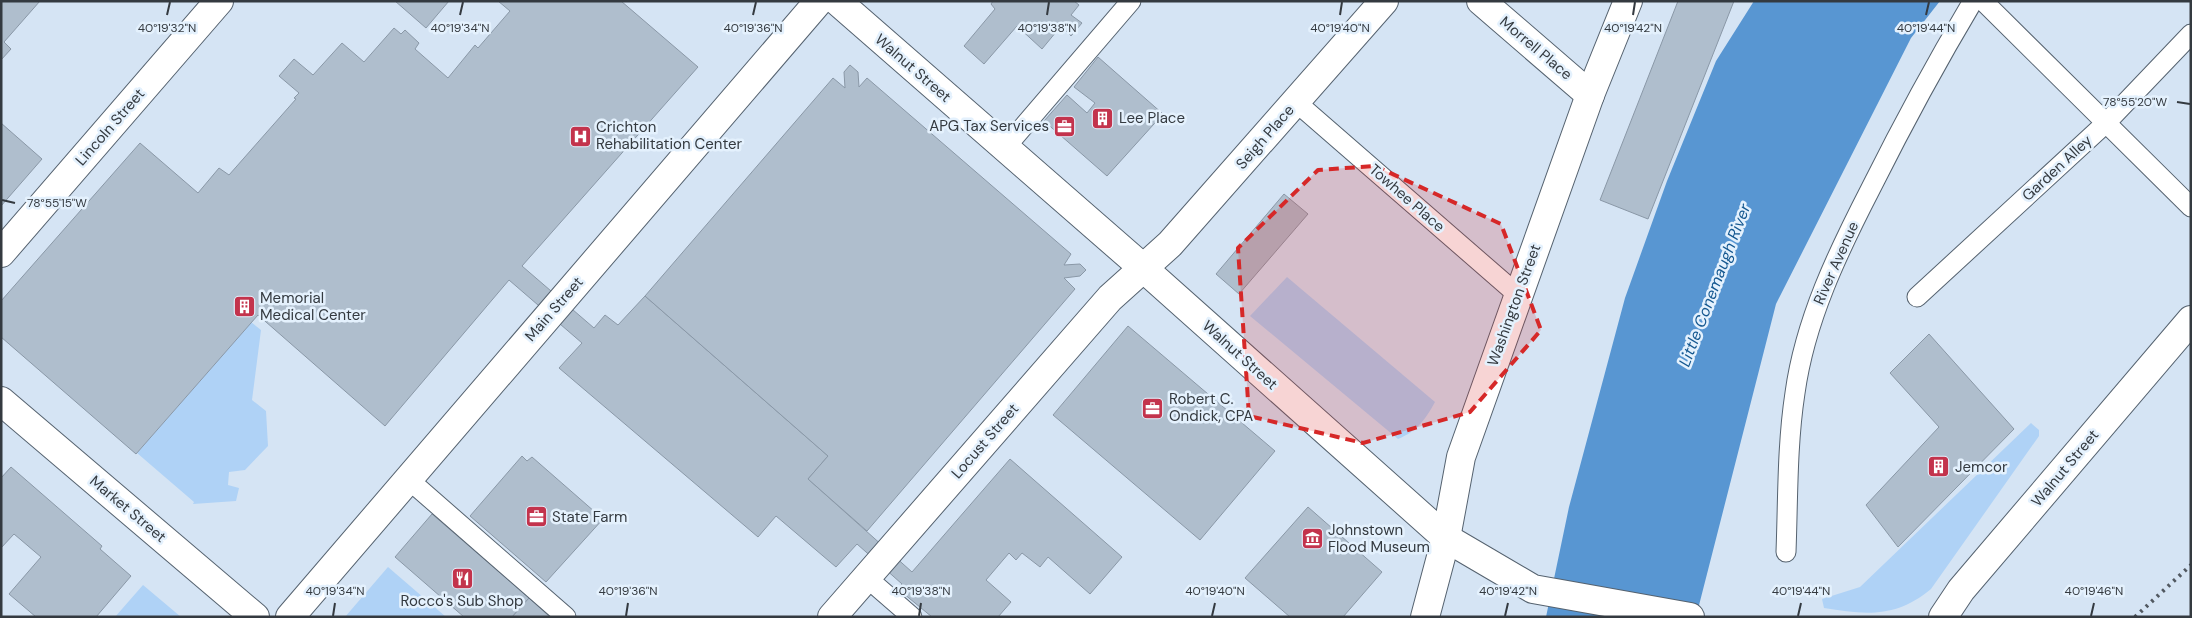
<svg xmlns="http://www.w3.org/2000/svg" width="2192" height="618" viewBox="0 0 2192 618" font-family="'DM Sans',sans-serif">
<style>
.green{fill:#afd2f6}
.water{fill:#5896d2}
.building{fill:#afbecd;stroke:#8a98a7}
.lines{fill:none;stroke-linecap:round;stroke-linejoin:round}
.lane-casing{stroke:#55626f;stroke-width:21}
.street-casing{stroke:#55626f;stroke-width:30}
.secondary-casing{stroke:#55626f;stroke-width:30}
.primary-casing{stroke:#55626f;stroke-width:30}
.lane{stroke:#fff;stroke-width:19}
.street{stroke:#fff;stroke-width:28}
.secondary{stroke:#fff;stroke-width:28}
.primary{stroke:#fff;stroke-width:28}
.rail{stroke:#515860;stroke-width:4;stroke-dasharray:2.5 5;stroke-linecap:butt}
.marked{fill:#d62828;fill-opacity:0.2;stroke:#d62828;stroke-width:4;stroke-dasharray:10 6;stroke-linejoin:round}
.ticks{fill:none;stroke:#343a40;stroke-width:2}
.labels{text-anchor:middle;stroke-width:5;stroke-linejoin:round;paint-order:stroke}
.street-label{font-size:15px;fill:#343a40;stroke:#e4f1fd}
.poi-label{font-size:15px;fill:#343a40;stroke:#e4f1fd;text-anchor:start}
.water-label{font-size:16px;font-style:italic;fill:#155890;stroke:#e4f1fd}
.ticks-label{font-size:12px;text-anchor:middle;fill:#343a40;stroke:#e4f1fd;stroke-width:5;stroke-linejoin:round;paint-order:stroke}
</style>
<rect width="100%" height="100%" fill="#d5e4f4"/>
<g class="green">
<path d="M1287 277 1435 402C1425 420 1417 431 1398 439L1250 316Z"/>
<polygon points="251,322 261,330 252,400 266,411 268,446 245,470 229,472 228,485 239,488 236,501 193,504 194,502 137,453"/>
<path d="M2031 423 2039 430V436L1931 589C1896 618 1866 615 1824 608L1822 599 1860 587Z"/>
<polygon points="388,567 446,617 345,617"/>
<polygon points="143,585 181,617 115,617"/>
</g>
<polygon class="water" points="1754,1 1940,1 1911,38 1776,304 1696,617 1546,617 1569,507 1625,298 1667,181 1716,61"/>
<g class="building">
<polygon points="1,1 40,1 4,42 11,49 1,60"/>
<polygon points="395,1 449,1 426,28"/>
<polygon points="498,1 621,1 698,67 522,266 594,328 605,315 618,325 645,296 828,456 808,479 912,572 1010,459 1122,557 1090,594 1048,557 1040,567 1022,553 1016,560 1009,553 986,580 1011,602 998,617 932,617 898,589 902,584 857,544 836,567 776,516 758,537 559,368 582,343 509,280 385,426 258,315 136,454 1,337 1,301 140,143 198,193 219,168 229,175 296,99 294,98 299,93 279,76 294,59 313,75 342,43 364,62 394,28 401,34 405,30 419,43 415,49 448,78 475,45 478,48 510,11"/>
<polygon points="993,1 1074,1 1079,5 1071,15 1082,23 1071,36 1061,26 1042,49 1017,26 984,64 964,46 995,9 991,4"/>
<polygon points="1678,1 1734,1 1648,219 1600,200"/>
<polygon points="1098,57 1163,114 1107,176 1044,121 1067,95 1087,113 1095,103 1074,87"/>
<polygon points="850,65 858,72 859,87 867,78 1071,254 1064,265 1080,264 1086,270 1080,276 1064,278 1075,289 867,531 808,479 828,456 645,296 833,78 845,88 844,72"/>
<polygon points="1,123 42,159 1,206"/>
<polygon points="1284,194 1308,214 1239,294 1216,274"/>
<polygon points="1128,326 1275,451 1200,540 1053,415"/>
<polygon points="1929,334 2014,429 1898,547 1866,505 1939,427 1890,373"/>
<polygon points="522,456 527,461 532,457 603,519 546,582 470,516"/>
<polygon points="11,467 102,546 100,549 131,576 96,617 36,617 9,594 41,557 14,534 1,548 1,478"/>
<polygon points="1308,507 1382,572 1343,617 1290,617 1245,578"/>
<polygon points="432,514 529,598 512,617 464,617 395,557"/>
<polygon points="529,598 550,617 512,617"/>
</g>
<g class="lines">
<defs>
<g id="lane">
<polyline points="1983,1 2191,207"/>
<polyline points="1296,102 1518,295"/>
<polyline points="1005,148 1131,1"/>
<polyline points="1917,297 2107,122 2191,34"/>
<polyline points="408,479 566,617"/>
<path d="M1786 552C1788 499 1787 445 1795 393 1805 320 1838 252 1871 188 1903 124 1936 63 1973 1"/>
<polyline points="866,577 912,617"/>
</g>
<g id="street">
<polyline points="1481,1 1590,95"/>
<polyline points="1,253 219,1"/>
<polyline points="832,617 1110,298 1170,244 1384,1"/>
</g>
<g id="secondary">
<polyline points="837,1 1142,267 1446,538 1533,589 1690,617"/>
<polyline points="1,401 255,617"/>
<polyline points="290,617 819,1"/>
<polyline points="1425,617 1446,538 1461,457 1590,95 1628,1"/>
</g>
<polyline id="primary" points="1943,617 1961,590 2191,320"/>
</defs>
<use href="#lane" class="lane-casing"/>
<use href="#street" class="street-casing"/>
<use href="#secondary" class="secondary-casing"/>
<use href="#primary" class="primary-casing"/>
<use href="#lane" class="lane"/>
<use href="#street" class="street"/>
<use href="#secondary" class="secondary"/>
<use href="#primary" class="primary"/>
<polyline class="rail" points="2135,617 2191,565"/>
</g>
<path class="marked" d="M1375 166 1501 224 1541 330 1470 412 1363 443 1249 416 1238 248 1318 170Z"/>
<path class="ticks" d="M167 15 170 2M460 15 463 2M753 15 756 2M1047 15 1049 2M1340 15 1342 2M1633 15 1635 2M1926 15 1929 2M2177 102 2190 104M2 200 15 203M333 616 335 603M626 616 628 603M919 616 921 603M1212 616 1215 603M1505 616 1508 603M1798 616 1801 603M2091 616 2094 603"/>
<defs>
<symbol id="building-square" viewBox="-11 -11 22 22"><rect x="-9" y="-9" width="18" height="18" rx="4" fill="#c3334c" stroke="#e4f1fd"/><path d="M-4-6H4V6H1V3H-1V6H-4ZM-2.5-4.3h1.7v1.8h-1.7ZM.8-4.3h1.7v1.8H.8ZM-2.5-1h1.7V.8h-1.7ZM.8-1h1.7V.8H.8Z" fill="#fff"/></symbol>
<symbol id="office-square" viewBox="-11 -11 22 22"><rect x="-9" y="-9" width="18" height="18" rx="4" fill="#c3334c" stroke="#e4f1fd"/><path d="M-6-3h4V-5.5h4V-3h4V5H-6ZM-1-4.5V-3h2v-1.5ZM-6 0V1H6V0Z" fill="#fff"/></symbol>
<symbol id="hospital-square" viewBox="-11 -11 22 22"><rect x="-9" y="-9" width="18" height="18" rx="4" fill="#c3334c" stroke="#e4f1fd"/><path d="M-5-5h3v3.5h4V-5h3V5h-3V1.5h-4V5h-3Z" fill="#fff"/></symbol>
<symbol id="museum-square" viewBox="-11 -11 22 22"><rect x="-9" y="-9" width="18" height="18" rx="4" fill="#c3334c" stroke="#e4f1fd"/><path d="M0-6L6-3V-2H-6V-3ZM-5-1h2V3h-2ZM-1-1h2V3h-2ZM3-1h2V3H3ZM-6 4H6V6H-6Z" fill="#fff"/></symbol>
<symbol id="restaurant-square" viewBox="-11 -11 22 22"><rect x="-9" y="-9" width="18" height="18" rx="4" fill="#c3334c" stroke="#e4f1fd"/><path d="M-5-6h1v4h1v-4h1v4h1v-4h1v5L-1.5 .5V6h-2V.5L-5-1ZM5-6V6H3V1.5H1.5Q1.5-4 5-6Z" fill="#fff"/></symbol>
</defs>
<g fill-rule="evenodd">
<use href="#building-square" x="1090" y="106" width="25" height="25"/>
<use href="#office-square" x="1052" y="114" width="25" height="25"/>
<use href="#hospital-square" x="568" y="124" width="25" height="25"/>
<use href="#building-square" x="232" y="294" width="25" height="25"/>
<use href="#office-square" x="1140" y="396" width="25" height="25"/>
<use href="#building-square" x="1926" y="454" width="25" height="25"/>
<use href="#office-square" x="524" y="504" width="25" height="25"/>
<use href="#museum-square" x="1300" y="526" width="25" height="25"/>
<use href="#restaurant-square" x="450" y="566" width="25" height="25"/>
</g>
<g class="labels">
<g class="street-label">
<text transform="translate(1536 48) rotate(40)" y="5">Morrell Place</text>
<text transform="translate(913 68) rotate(41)" y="5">Walnut Street</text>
<text transform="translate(110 127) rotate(-49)" y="5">Lincoln Street</text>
<text transform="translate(1265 137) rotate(-49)" y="5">Seigh Place</text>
<text transform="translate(2057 168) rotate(-43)" y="5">Garden Alley</text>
<text transform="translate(1407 198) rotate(41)" y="5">Towhee Place</text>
<text transform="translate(1836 263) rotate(-66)" y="5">River Avenue</text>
<text transform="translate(1514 305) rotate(-70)" y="5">Washington Street</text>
<text transform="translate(554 309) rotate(-49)" y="5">Main Street</text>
<text transform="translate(1240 355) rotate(42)" y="5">Walnut Street</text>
<text transform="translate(985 441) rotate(-49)" y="5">Locust Street</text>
<text transform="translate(2065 468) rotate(-50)" y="5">Walnut Street</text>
<text transform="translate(128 509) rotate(40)" y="5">Market Street</text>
</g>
<g class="poi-label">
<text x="1119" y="123">Lee Place</text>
<text x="1049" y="131" text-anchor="end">APG Tax Services</text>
<text x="596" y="132">Crichton<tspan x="596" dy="17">Rehabilitation Center</tspan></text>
<text x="260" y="303">Memorial<tspan x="260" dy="17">Medical Center</tspan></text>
<text x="1169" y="404">Robert C.<tspan x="1169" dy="17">Ondick, CPA</tspan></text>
<text x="1955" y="472">Jemcor</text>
<text x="552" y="522">State Farm</text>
<text x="1328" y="535">Johnstown<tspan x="1328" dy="17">Flood Museum</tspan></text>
<text x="462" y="606" text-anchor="middle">Rocco's Sub Shop</text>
</g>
<g class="water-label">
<text transform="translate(1714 285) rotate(-69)" y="6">Little Conemaugh River</text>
</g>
</g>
<g class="ticks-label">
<text x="167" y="32">40°19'32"N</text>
<text x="460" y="32">40°19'34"N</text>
<text x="753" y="32">40°19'36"N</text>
<text x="1047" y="32">40°19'38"N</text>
<text x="1340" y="32">40°19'40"N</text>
<text x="1633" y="32">40°19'42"N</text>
<text x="1926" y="32">40°19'44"N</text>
<text x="2135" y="106">78°55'20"W</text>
<text x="57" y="207">78°55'15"W</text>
<text x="335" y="595">40°19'34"N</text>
<text x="628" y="595">40°19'36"N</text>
<text x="921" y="595">40°19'38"N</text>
<text x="1215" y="595">40°19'40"N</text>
<text x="1508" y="595">40°19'42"N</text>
<text x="1801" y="595">40°19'44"N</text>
<text x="2094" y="595">40°19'46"N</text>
</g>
<rect width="2192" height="618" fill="none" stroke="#343a40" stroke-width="5"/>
</svg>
